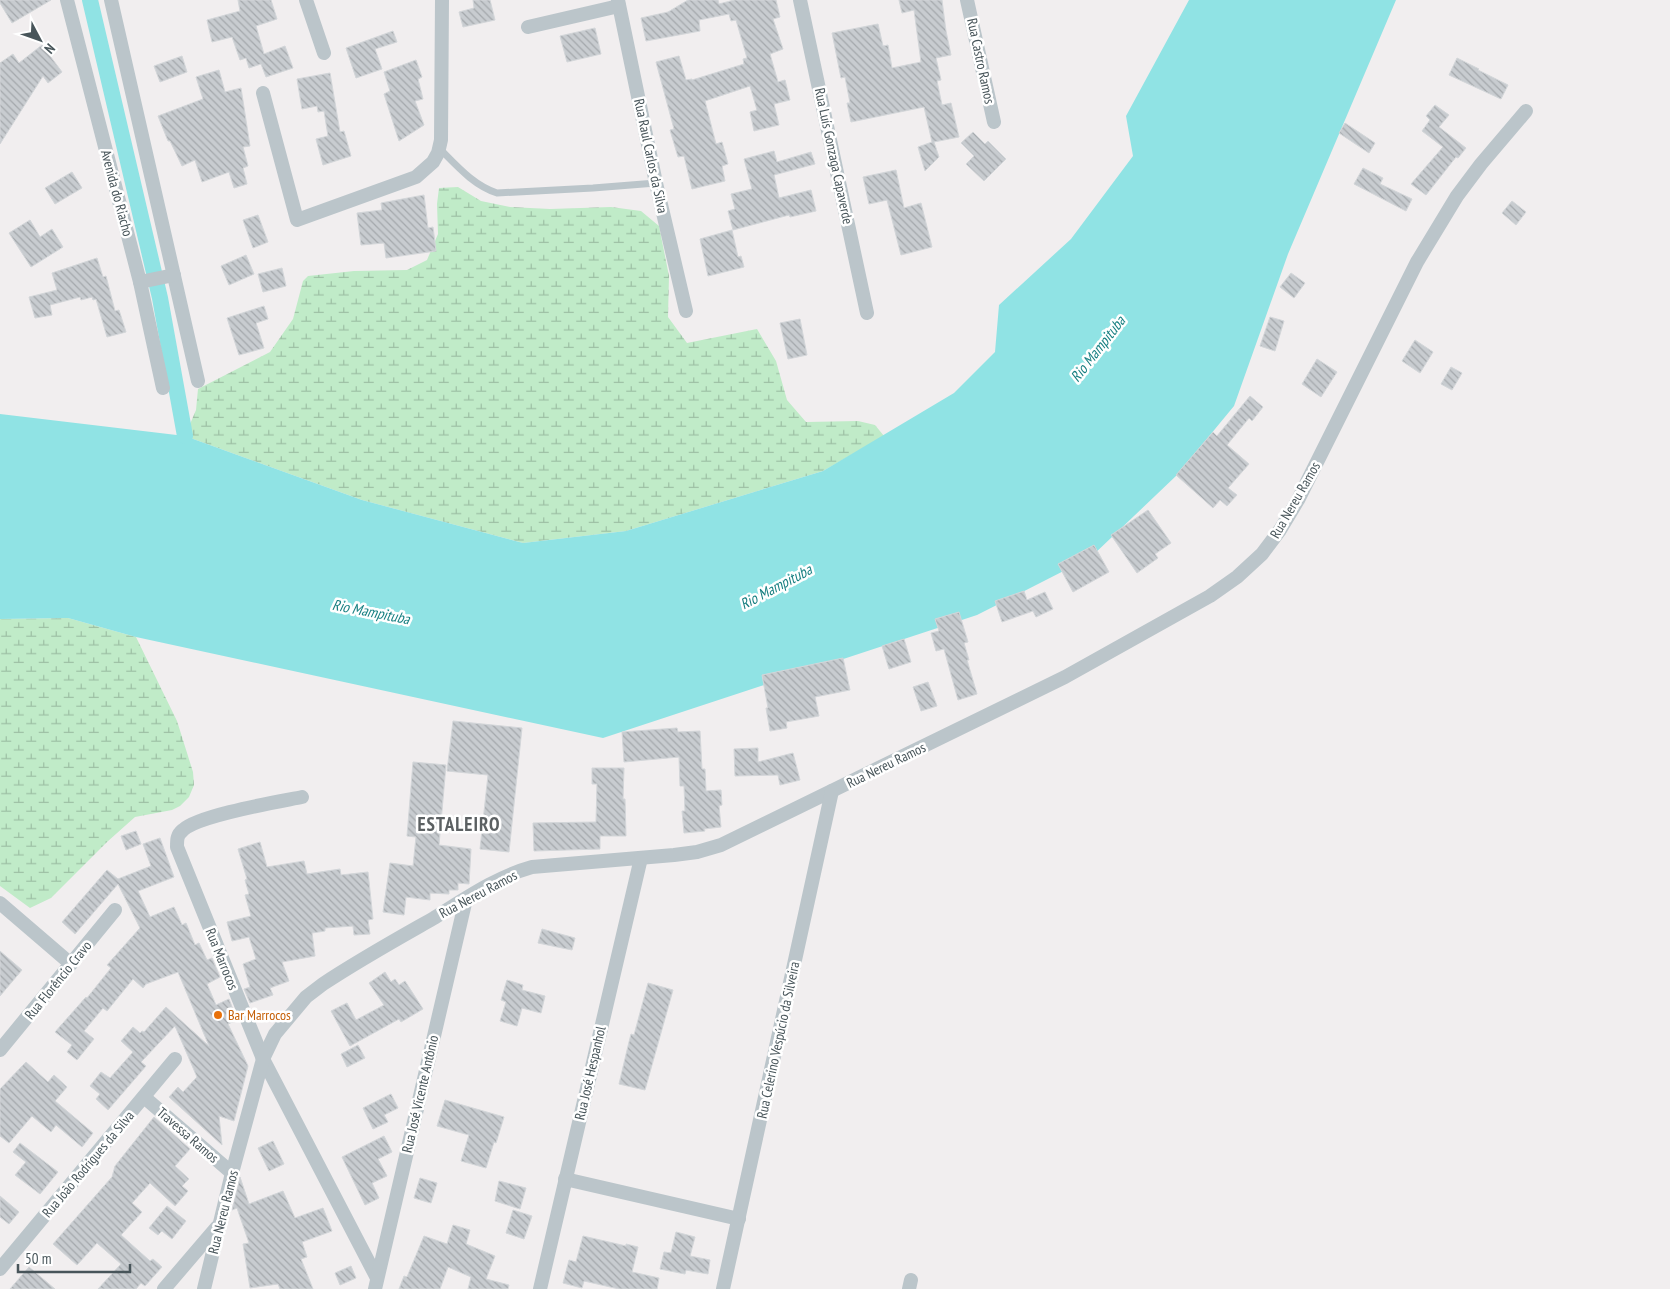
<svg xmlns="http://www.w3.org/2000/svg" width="1670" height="1289" viewBox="0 0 1670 1289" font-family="'PT Sans Narrow',sans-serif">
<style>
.wetland{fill:url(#wetland-marsh)}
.water{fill:#90e3e4}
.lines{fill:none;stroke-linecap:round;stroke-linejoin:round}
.canal{stroke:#90e3e4;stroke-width:16}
.building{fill:url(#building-back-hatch);stroke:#d3d6d9}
.service{stroke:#bbc5ca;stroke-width:7}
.minor{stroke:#bbc5ca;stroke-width:14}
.food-dot{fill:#e8710a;stroke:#fff;stroke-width:2}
.labels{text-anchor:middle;stroke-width:5;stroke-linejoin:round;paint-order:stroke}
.street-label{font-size:14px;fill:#48555a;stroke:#fff}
.food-label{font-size:14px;fill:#c56008;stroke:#fff;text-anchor:start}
.water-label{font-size:15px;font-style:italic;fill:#177f81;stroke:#fff}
.district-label{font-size:19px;font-weight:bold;letter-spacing:1px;fill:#5b6062;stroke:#fff}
</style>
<defs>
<pattern id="wetland-marsh" width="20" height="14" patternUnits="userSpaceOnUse" patternTransform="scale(1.25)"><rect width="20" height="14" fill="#c0ebc8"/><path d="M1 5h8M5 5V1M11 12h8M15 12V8" fill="none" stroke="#9ec1a5"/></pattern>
<pattern id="building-back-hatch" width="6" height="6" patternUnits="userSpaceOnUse" patternTransform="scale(1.25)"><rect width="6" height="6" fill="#c8ccd0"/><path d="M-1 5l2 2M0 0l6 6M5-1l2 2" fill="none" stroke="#a4a8ac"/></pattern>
</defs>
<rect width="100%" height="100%" fill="#f1eeef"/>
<g class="wetland">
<polygon points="458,187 481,201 510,207 550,209 611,207 641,211 659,226 669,276 668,317 687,343 757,329 776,361 787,400 806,422 858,421 875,425 884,436 823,471 626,531 523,543 362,500 185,436 196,410 198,389 270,352 293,319 303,281 308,276 354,271 407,270 427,260 438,234 437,204 439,188"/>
<polygon points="68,618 136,637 177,721 193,772 194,785 189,797 180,806 172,810 135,817 107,842 51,898 30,908 0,886 0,619"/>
</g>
<polygon class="water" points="1189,0 1396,0 1288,254 1234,406 1177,475 1091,557 977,615 603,738 136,637 68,618 0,619 0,414 185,436 362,500 523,543 626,531 823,471 954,393 995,352 999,305 1071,239 1133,156 1126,116"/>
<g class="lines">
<polyline class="canal" points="90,0 160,298 185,436"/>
</g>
<g class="building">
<polygon points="0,0 51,0 12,23 0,3"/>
<polygon points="238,0 271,0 277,19 256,26 264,54 285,46 293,68 266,77 261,64 249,68 246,58 240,60 232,37 212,42 207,20 240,11"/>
<polygon points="473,0 490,0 495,20 463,27 459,12 474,8"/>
<polygon points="688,0 718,0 719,4 734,0 776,0 780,17 773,19 783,49 770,54 778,82 785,80 790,100 774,104 779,125 754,131 750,112 757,110 750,86 705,101 716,144 722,142 728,164 722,166 725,181 692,189 684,156 678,157 670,130 674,129 656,62 679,56 686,80 692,79 692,80 744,64 743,59 747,58 736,20 731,21 729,14 699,20 700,31 646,41 641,18 668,12"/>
<polygon points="899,0 942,0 946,31 951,55 936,58 941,80 937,81 942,105 951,103 959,137 934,142 939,157 925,171 918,147 932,142 924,107 851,122 847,103 850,103 845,77 841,78 832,33 878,24 883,46 888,45 892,68 921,62 914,10 902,13"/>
<polygon points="595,28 601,54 567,62 560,36"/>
<polygon points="393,31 397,42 375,49 382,69 356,78 346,48"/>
<polygon points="42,45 62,72 48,83 43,76 0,144 0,63 13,54 19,63"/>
<polygon points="182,56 187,72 160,82 154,66"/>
<polygon points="1457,58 1479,69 1478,70 1508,85 1501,99 1449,75"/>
<polygon points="416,60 422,77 418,79 423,99 415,101 424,125 399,141 384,94 390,91 384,72"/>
<polygon points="219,70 225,92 241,88 250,146 243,147 248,166 243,168 247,184 234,188 229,172 202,182 195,160 182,166 170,141 168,141 158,116 203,99 196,77"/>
<polygon points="330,73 340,132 344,131 351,156 323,165 316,139 328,136 324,111 318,112 317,106 302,109 297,79"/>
<polygon points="1435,105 1449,115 1439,127 1466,148 1458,158 1456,157 1426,195 1411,184 1443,147 1422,131 1430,120 1426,116"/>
<polygon points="1345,123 1375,143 1369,153 1339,133"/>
<polygon points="973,132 985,144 988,141 1006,159 984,181 966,164 974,156 961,143"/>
<polygon points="774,151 777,162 811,152 815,164 774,175 779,198 811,190 816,211 790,217 789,215 733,230 728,211 735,209 731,194 752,189 744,159"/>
<polygon points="1363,168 1383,178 1380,184 1412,199 1406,211 1354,184"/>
<polygon points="896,170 904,208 921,203 932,247 901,255 887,200 869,204 863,177"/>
<polygon points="72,172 82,188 55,204 45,188"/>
<polygon points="424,195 428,228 433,227 436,251 386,258 384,243 361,245 357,213 382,210 381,203"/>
<polygon points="1512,201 1526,212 1516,225 1502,213"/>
<polygon points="258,215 268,242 253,248 243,220"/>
<polygon points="30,220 40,237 52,229 63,247 31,267 9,233"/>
<polygon points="732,230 738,257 741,256 744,267 708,276 700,239"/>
<polygon points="246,255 254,274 229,285 221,266"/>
<polygon points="97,258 103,277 106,276 115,311 119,310 126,332 107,337 96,299 93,300 92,297 81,300 80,297 50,305 52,315 35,318 29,297 57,290 52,273"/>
<polygon points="282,268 286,286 263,292 258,274"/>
<polygon points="1291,273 1305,283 1294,298 1280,287"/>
<polygon points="264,306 268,319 256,323 264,348 239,355 227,318"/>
<polygon points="1270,317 1284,321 1275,351 1260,346"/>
<polygon points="800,319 807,355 788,359 780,323"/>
<polygon points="1415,340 1433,352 1420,373 1402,361"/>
<polygon points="1317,359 1337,372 1321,397 1302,384"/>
<polygon points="1451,367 1462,373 1452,390 1441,384"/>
<polygon points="1250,396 1263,407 1252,421 1249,418 1227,445 1249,464 1228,488 1237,495 1227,506 1220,500 1213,508 1176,475 1213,432 1217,436"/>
<polygon points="1148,510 1171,543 1155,554 1158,558 1137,573 1111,535"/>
<polygon points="1094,545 1109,572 1073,592 1058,564"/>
<polygon points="1024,591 1027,600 1045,592 1053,609 1036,617 1033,611 1002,622 995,601"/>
<polygon points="959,612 968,642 964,643 969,660 967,660 977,694 958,700 944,649 936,651 931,633 939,631 935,619"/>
<polygon points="904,639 911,662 889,669 882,646"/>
<polygon points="843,658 850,690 815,697 819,716 786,722 787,728 770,731 766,708 768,708 762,675"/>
<polygon points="928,682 937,706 921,711 913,687"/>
<polygon points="453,721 522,728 509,852 480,849 488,775 447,771"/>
<polygon points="677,728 678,732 700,731 702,769 705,769 706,791 721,790 722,805 719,806 721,827 704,829 705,831 684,833 682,811 685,811 684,786 680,786 679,757 624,762 622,732"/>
<polygon points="758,748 758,762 793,753 800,780 780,785 778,775 735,776 734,749"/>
<polygon points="413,762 446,765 439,845 471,849 469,884 458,883 458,890 449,890 449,894 430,893 430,900 406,897 404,915 383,912 390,863 413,866 416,837 407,836"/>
<polygon points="592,768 624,768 623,799 625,799 626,836 600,836 600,849 534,851 533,823 596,822 597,784 592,784"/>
<polygon points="136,831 141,844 126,850 121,836"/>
<polygon points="160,838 174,877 138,891 150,917 174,907 182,925 186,923 195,945 199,943 207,960 212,958 220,977 207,984 216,1005 229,999 237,1020 228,1024 248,1066 234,1121 219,1116 222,1145 169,1097 178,1087 183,1092 197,1077 175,1026 141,1062 146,1066 108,1110 96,1099 100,1094 90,1086 101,1072 110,1078 133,1052 121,1041 133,1027 140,1033 142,1031 144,1032 166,1007 209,1046 178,972 146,984 143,988 133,979 107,1011 103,1008 84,1031 94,1039 77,1060 67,1052 72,1045 55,1032 86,997 87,998 111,968 107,965 140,928 118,884 75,934 62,922 107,870 118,879 151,866 143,844"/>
<polygon points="260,842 267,867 304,861 307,874 340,869 341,875 368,872 373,919 368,920 370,934 354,935 353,926 325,928 325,931 312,933 315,956 282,962 289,981 270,988 273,995 250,1003 244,989 250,987 243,964 256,959 249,937 232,941 227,922 251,916 245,895 249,894 245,880 247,879 238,849"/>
<polygon points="542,929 575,938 572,950 538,943"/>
<polygon points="0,951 22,970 0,996"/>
<polygon points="385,972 391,982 395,979 399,985 405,981 423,1009 401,1022 399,1019 350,1046 331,1011 347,1003 356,1020 384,1005 369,983"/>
<polygon points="507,980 523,985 522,990 545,996 541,1013 522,1008 517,1026 500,1021 506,1002 501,1000"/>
<polygon points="648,983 673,990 645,1090 619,1084 628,1046 631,1034 634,1035"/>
<polygon points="358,1045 365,1058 347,1067 341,1054"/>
<polygon points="26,1062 48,1082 54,1075 67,1087 55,1101 93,1133 82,1147 56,1125 51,1132 32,1116 9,1143 0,1136 0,1089"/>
<polygon points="391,1094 398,1108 384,1115 388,1122 373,1129 363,1108"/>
<polygon points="445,1100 504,1117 496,1143 494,1142 486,1168 461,1161 469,1135 437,1126"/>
<polygon points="154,1117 190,1149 175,1166 189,1179 182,1186 188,1191 175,1206 150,1183 132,1203 142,1212 121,1235 150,1261 153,1259 162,1267 145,1286 141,1283 136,1289 98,1289 121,1264 97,1243 77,1265 53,1244 112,1177 115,1166"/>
<polygon points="384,1136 392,1152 378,1159 387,1176 372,1183 379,1198 365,1205 342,1157"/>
<polygon points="273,1141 284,1164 269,1171 258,1148"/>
<polygon points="20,1143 58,1172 40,1194 15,1175 26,1162 13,1152"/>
<polygon points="240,1177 249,1204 283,1191 295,1218 323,1208 332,1231 302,1242 307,1257 301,1259 313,1289 280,1289 278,1284 250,1288 243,1244 249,1243 237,1208 232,1210"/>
<polygon points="420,1178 437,1183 431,1203 414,1198"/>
<polygon points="499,1181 526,1188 520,1209 495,1201"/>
<polygon points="0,1196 19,1212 9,1224 0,1217"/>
<polygon points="167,1206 186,1221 172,1239 162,1231 158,1235 149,1228"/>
<polygon points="513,1210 532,1216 524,1239 506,1233"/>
<polygon points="453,1225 470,1230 466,1244 495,1256 486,1279 509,1285 508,1289 468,1289 471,1277 448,1267 440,1289 399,1289 404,1276 407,1277 424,1236 447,1244"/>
<polygon points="676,1232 695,1237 690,1256 710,1260 708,1274 686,1270 685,1274 660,1269 664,1252 671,1253"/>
<polygon points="583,1236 626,1246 626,1244 638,1247 632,1272 659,1278 657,1289 619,1289 584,1281 582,1288 563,1283 569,1260 576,1262"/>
<polygon points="351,1266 356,1278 340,1285 335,1273"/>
<polygon points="29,1267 55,1289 10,1289"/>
</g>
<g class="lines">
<path class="service" d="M439 148C457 166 473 185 497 193L593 188 656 183"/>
<g class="minor">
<polyline points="67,0 140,282 163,388"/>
<polyline points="111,0 198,381"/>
<polyline points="306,0 324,53"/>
<polyline points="618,0 656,183 686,311"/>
<polyline points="800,0 867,313"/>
<polyline points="967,0 994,122"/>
<polyline points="528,27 619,6"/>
<polyline points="263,93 297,220 416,177 433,162 438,153 441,140 442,0"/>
<polyline points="140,282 174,275"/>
<path d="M302 797C277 802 199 815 183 830 177 835 177 839 177 847L263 1059 377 1278"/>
<polyline points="0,903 71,964"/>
<polyline points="0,1050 115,910"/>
<polyline points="144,1097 232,1173"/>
<polyline points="565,1179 739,1219"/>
<polyline points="0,1269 175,1059"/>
<polyline points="164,1289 217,1227"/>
<path d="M204 1289 232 1173 263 1059 275 1034 306 997 323 984C359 960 397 939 434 918 465 899 496 877 532 867L674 855 697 852 721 845 1065 677 1210 596 1237 577 1262 554 1280 530 1298 500 1417 262 1457 196 1481 164 1526 111"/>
<polyline points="375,1289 466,899"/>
<polyline points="540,1289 641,858"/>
<polyline points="723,1289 832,791"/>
<polyline points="909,1289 911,1280"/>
</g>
</g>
<circle class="food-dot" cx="218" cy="1015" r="5"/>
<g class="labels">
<g class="street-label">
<text transform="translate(981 61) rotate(78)" y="5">Rua Castro Ramos</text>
<text transform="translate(651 156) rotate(78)" y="5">Rua Raul Carlos da Silva</text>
<text transform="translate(834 156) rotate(78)" y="5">Rua Luís Gonzaga Capaverde</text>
<text transform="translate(117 193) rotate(75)" y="5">Avenida do Riacho</text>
<text transform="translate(1295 500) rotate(-60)" y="5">Rua Nereu Ramos</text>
<text transform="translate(886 765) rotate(-26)" y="5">Rua Nereu Ramos</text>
<text transform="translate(478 894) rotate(-28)" y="5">Rua Nereu Ramos</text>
<text transform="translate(222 959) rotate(68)" y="5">Rua Marrocos</text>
<text transform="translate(58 980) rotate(-51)" y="5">Rua Florêncio Cravo</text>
<text transform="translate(778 1040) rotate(-78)" y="5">Rua Celerino Vespúcio da Silveira</text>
<text transform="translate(590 1073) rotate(-77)" y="5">Rua José Hespanhol</text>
<text transform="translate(420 1094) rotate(-77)" y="5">Rua José Vicente Antônio</text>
<text transform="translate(188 1135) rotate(41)" y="5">Travessa Ramos</text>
<text transform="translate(88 1164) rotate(-50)" y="5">Rua João Rodrigues da Silva</text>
<text transform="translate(223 1212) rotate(-76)" y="5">Rua Nereu Ramos</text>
</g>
<g class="food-label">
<text x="228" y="1020">Bar Marrocos</text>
</g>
<g class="water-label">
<text transform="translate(1098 349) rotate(-52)" y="5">Rio Mampituba</text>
<text transform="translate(776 587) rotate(-28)" y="5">Rio Mampituba</text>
<text transform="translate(371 612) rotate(11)" y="5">Rio Mampituba</text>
</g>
<g class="district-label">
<text x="459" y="831">ESTALEIRO</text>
</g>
</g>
<g transform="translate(40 40) rotate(131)" stroke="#ffffff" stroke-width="4" paint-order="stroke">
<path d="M0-4L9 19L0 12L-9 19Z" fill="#48555a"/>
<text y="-8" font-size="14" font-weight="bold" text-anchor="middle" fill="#48555a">N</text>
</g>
<path d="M18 1264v8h112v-8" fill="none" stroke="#48555a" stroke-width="2.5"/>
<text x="25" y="1264" font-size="15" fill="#48555a" stroke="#ffffff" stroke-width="4" paint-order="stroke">50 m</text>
</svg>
